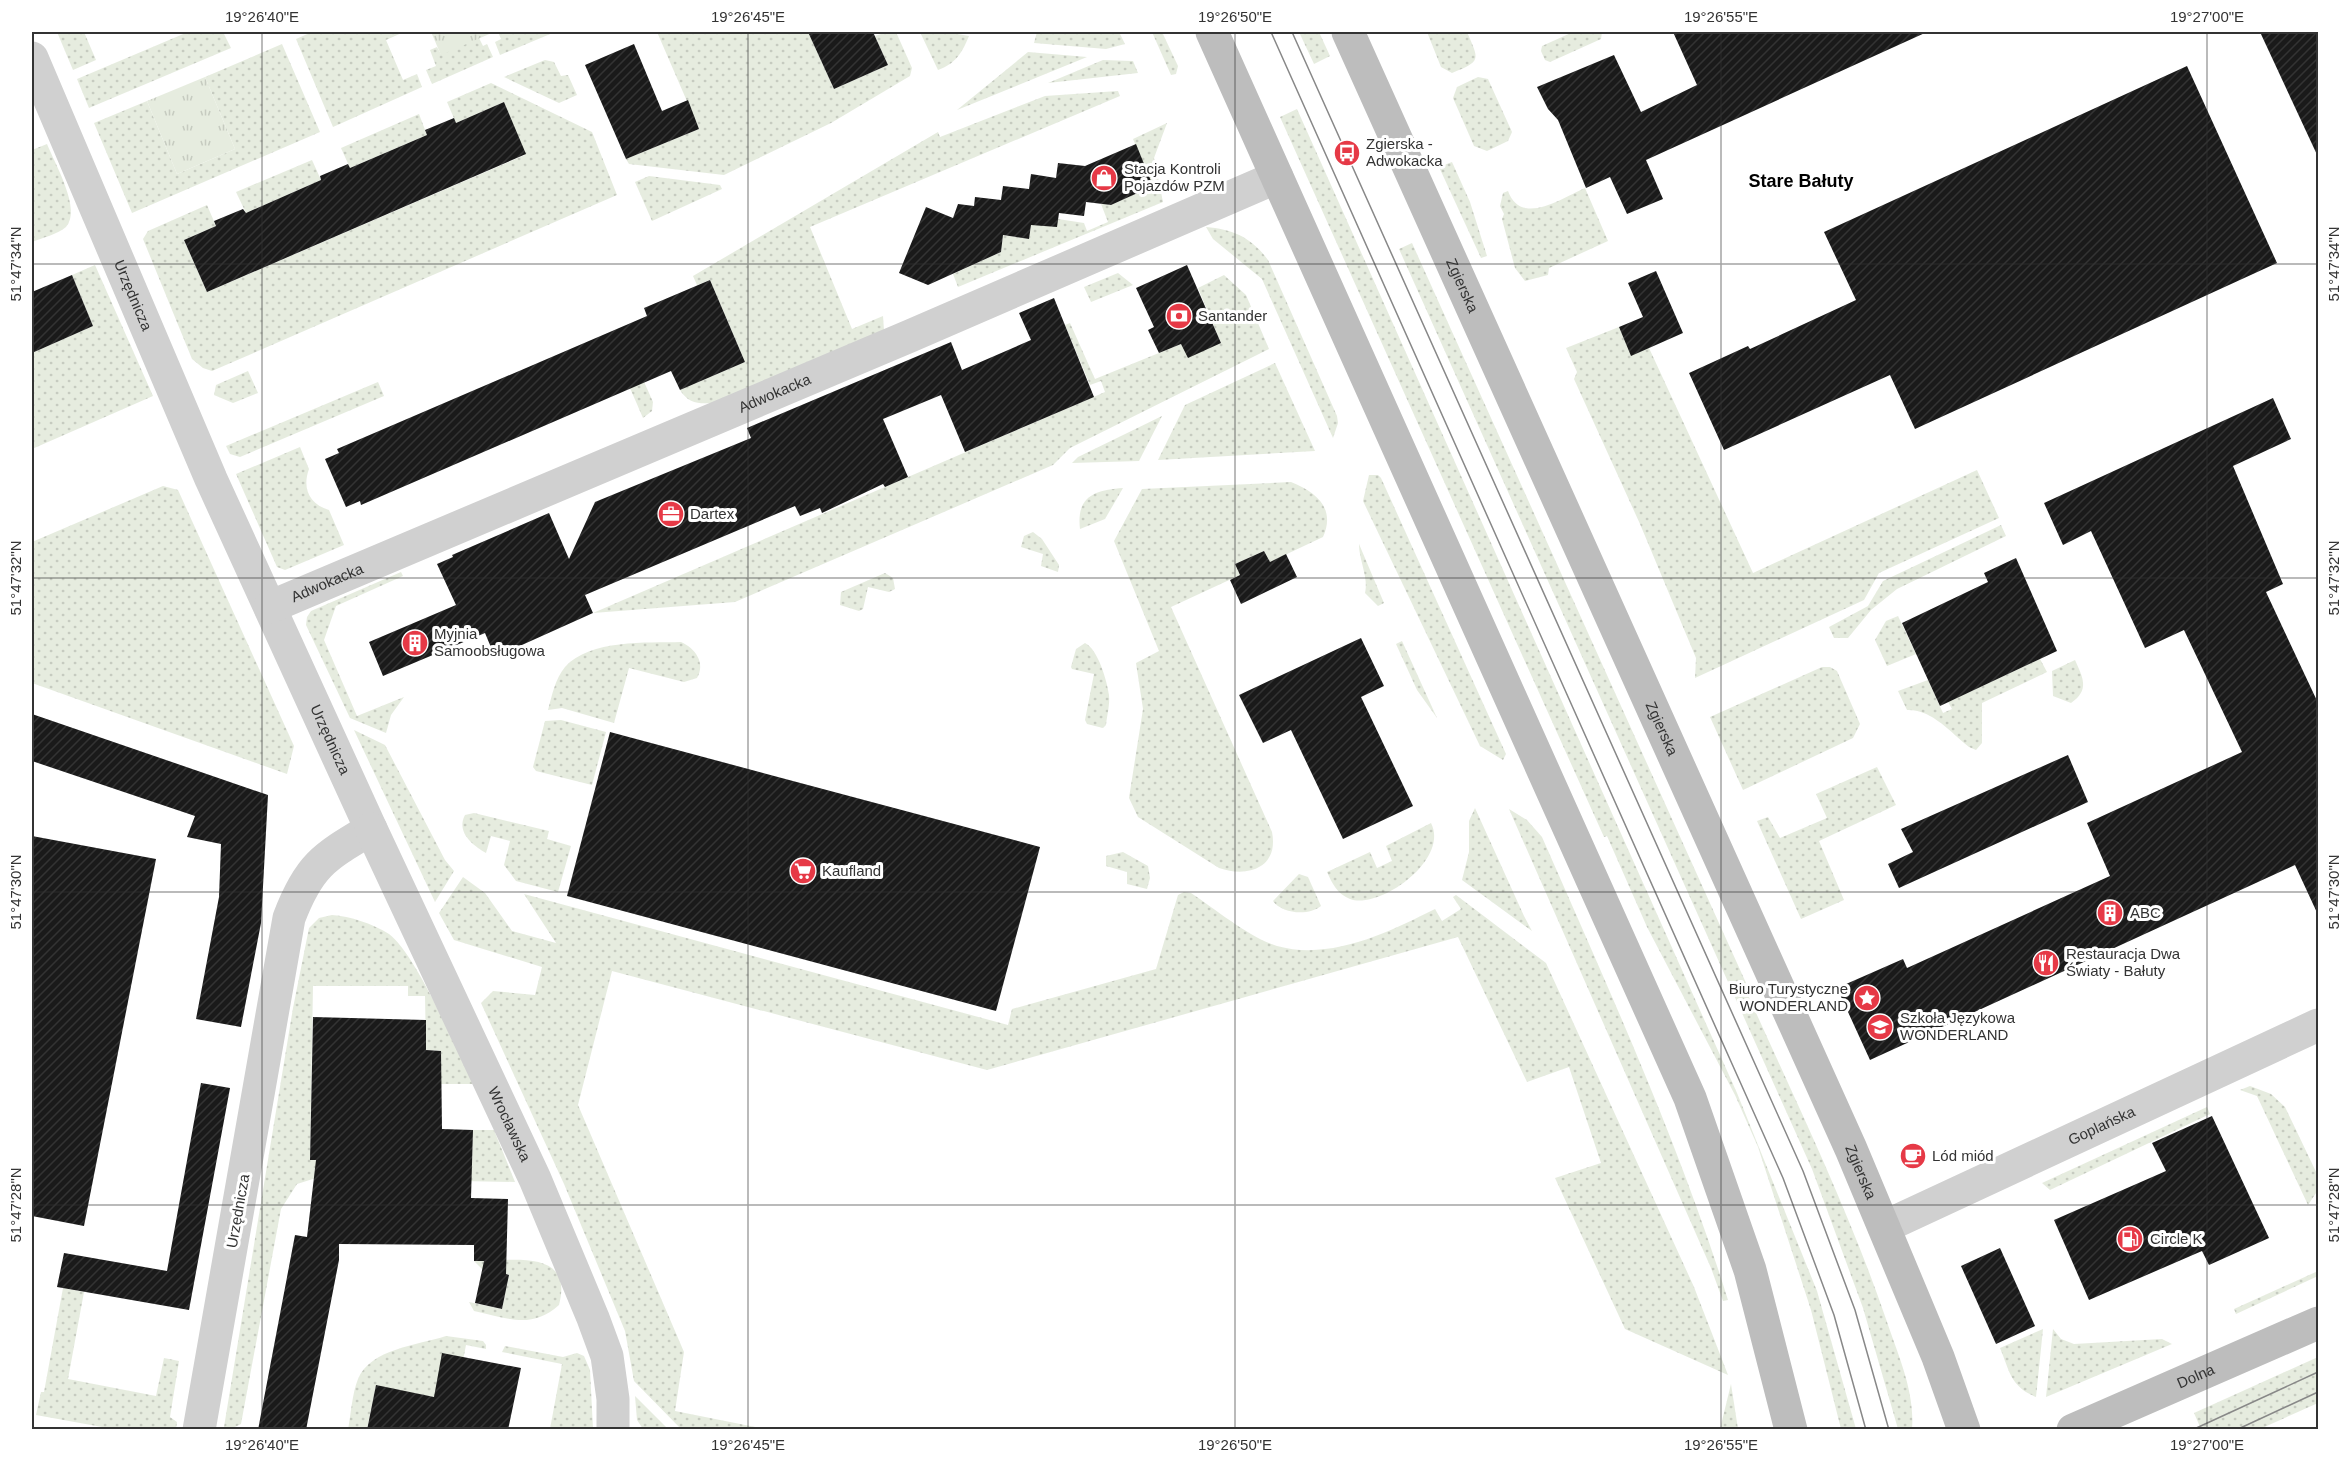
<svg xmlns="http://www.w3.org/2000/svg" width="2350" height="1461" viewBox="0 0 2350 1461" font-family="Helvetica,sans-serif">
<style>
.grass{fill:url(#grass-dots)}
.park{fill:url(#park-tufts)}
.building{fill:url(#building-hatch)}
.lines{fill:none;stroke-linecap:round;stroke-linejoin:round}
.street{stroke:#d0d0d0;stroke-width:33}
.secondary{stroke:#bdbdbd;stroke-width:33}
.tram{stroke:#888;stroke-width:1.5}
.ticks{fill:none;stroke:#333;stroke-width:1.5;stroke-opacity:0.45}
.labels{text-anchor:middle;stroke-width:6;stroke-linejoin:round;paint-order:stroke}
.poi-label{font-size:15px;fill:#333;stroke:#fff;text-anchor:start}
.street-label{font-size:15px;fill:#333;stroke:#fff}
.quarter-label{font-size:18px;font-weight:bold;fill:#000;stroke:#fff}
.neatline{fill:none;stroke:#333;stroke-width:2}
.ticks-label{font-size:15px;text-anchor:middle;fill:#333}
</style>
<defs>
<pattern id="grass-dots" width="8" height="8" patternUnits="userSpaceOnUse" patternTransform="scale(1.5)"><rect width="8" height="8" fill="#e6ecdf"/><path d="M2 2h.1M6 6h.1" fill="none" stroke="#c6cbc0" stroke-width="1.8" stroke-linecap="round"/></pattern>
<pattern id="park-tufts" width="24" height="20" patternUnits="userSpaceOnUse" patternTransform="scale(1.5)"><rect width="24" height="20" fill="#e6ecdf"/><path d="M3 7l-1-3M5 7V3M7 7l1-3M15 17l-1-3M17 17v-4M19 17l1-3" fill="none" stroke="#c6cbc0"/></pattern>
<pattern id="building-hatch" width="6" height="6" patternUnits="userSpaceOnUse" patternTransform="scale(1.5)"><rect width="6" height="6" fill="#1a1a1a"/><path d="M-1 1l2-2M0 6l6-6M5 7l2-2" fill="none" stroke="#333"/></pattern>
</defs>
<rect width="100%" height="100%" fill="#fff"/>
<g class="grass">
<polygon points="57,32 84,32 96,60 73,70"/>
<polygon points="188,32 223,32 231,48 89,108 77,79"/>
<polygon points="312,32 404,32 386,40 403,80 417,74 422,87 333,127 296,39"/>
<polygon points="498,32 555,32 500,55 495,42 501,39"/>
<polygon points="657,32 808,32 834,89 888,65 875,36 887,32 896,32 912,68 910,76 831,123 724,175 629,164 626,159 699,129"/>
<path d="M920 32H946L969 36C962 53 955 64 938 70Z"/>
<polygon points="1037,32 1119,32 1125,44 1106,49 1034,43"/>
<polygon points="1152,32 1162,32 1178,66 1176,74 1171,75"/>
<polygon points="1299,32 1319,32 1330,56 1314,64"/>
<path d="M1427 32H1467C1479 60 1482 61 1452 73L1441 67Z"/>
<polygon points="1573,32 1602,32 1601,39 1550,62 1545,60 1541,51 1542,46"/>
<polygon points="479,38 483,46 487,44 493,57 432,84 426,70 436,66 430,50 437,47 441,54"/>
<polygon points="282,44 320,132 132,213 94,123 147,101 177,174 235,149 205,77"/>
<polygon points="1028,52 1087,57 957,110"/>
<polygon points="545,60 554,62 561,76 568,75 577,95 559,103 504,77"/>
<polygon points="1103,60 1133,61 1138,73 1048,83"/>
<polygon points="1478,77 1488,79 1512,132 1508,141 1487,151 1474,146 1453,98 1457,87"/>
<polygon points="491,83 592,132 617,195 212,371 203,368 192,359 143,239 148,231 207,205 216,226 184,240 207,292 525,155 504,102 456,123 447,102"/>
<path d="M1118 91 1120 96 810 227 852 329 883 316 884 330 712 403C698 404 688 403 680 390L745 362 710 280 697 285 693 276 938 132 940 137 1045 96Z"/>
<polygon points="1297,109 1737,1093 1817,1291 1856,1429 1841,1429 1811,1310 1758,1147 1735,1095 1647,927 1607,836 1604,837 1280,117"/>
<polygon points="419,114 427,135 350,168 341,148"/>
<polygon points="1167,123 1154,158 1163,202 958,287 953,274 1001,252 1003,235 1029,239 1031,225 1058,219 1084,223 1087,231 1108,222 1101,204 1111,205 1150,187 1155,191 1133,139"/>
<path d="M47 144C55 164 82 210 66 227 58 234 42 238 32 242V150Z"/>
<polygon points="312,160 321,180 246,213 236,192"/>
<polygon points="1452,162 1470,202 1487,256 1481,258 1439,167"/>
<polygon points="649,176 720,185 722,189 652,221 635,182"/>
<path d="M1585 188 1608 241 1549 268 1548 275 1525 281 1515 268 1502 219 1504 214 1500 206 1503 193 1508 191C1521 227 1562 198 1585 188Z"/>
<path d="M1206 227C1233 229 1252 238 1268 260L1337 416 1338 423 1333 438 1262 279 1213 239Z"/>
<path d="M1412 243 1751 994 1748 995C1796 1102 1848 1208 1886 1319 1898 1355 1915 1391 1912 1429H1898L1863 1308 1812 1169 1399 249Z"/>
<polygon points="95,265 153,396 32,449 32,353 93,326 72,275"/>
<polygon points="1118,273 1133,285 1091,302 1084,287"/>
<polygon points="1224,275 1246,295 1269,349 1070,448 1053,465 735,602 593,613 1105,392 1101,381 1090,385 1065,325 1070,323 1095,379 1181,344 1221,343 1198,288"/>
<polygon points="1619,327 1631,355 1649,348 1753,573 1977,470 1999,518 1879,573 1864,600 1695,678 1696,658 1640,524 1574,379 1577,372 1566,348"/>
<polygon points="625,339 653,402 652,411 643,418 623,372"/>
<polygon points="1275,363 1315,451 1158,460 1185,405"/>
<polygon points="248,371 258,393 233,403 214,395 216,385"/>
<polygon points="378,382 384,396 240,457 230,454 226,446"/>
<polygon points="1162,416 1139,461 1072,463 1078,457"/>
<path d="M300 447 309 469C302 488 309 504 329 510L344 545 285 570 277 567 236 474Z"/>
<polygon points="1369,475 1378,475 1381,478 1506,754 1503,760 1480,746 1363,501"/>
<path d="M1291 482C1316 492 1336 508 1323 537L1270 562 1264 551 1235 564 1240 575 1171 607 1272 832C1279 868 1248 878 1219 868L1138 817 1129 798 1143 709 1136 663 1159 651 1114 541 1142 489Z"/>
<polygon points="163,486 178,490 294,746 287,774 32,683 32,542"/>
<path d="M1123 488 1105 519 1080 529C1076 496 1095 490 1123 488Z"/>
<polygon points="2001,525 2006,536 1897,589 1871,610 1848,638 1834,638 1829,627 1868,606 1883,581"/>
<polygon points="1033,532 1042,539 1059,565 1058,572 1041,566 1043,554 1021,547 1024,536"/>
<path d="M1359 544 1384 603 1378 606 1365 593C1369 579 1359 560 1359 544Z"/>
<polygon points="401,572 403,576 336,606 324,640 357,716 404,697 391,715 386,733 350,718 306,625 307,617 311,611"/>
<polygon points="885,573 893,578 895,589 889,592 868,587 863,609 859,611 840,605 841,592"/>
<polygon points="1898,616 1916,654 1887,666 1875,640 1886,621"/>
<polygon points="1402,641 1437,718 1417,690 1396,644"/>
<path d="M681 642C695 648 706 663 697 678L684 682 629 668 614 723 562 708 548 710C552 695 555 679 565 667 590 639 647 643 681 642Z"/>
<path d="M1085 643C1098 649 1107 681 1109 695 1110 705 1107 715 1106 725L1103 728 1087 724 1085 720 1094 674 1072 669 1071 667 1076 649Z"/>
<path d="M2040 659 2047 672 1982 703V743L1976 750 1969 747C1951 733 1932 709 1907 710L1898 691 1928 680 1943 713 1952 709 1948 702Z"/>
<path d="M2075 660C2083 678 2090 690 2071 703L2053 696 2052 671Z"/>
<polygon points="1822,667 1830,667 1837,671 1860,724 1853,738 1743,790 1710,717"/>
<polygon points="561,720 606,732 592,785 536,771 533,767 545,721"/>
<polygon points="354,730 385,745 445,860 454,871 435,902"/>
<polygon points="1877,767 1896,805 1819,841 1844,900 1801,919 1757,821 1768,817 1780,838 1827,818 1816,794"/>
<polygon points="1475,808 1524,916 1532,931 1462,880 1469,852 1469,821"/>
<path d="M1509 809 1527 820 1542 837C1609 990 1678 1140 1728 1300L1723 1301 1711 1268Z"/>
<path d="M474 813 549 831 547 839 571 846 558 892 516 881 504 865 510 841 491 836 486 853C472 845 456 832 465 815Z"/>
<path d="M1431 823C1450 860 1379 910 1350 899 1337 894 1332 883 1327 872L1370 852 1377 868 1392 861 1386 846Z"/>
<polygon points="1123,852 1148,866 1150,878 1147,889 1127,884 1127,872 1106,866 1106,856"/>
<path d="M1299 874 1308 877 1321 906C1309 916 1282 914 1273 901Z"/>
<path d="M463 877 485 893 512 931 556 943 524 894 1008 1025 1012 1009 1156 969 1178 895 1184 892 1191 893C1215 909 1250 938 1277 946 1331 961 1389 932 1435 909L1442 921 1461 909 1453 897 1456 895 1546 963 1694 1287 1728 1375 1625 1329 1555 1178 1601 1163 1569 1067 1527 1082 1458 937 987 1070 612 971 578 1105 684 1352 675 1411 765 1429H681L634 1381 625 1331 564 1184 481 1003 493 991 535 995 542 967 454 940 439 913Z"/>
<path d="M332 915C350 916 373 924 389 934 416 954 457 1050 473 1084H441V1051L426 1050 425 996H408V986H313L310 1160 472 1163 473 1130H494L515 1182 316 1178 297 1184 281 1209 241 1424 235 1427H224L293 1008 309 928 319 918Z"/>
<polygon points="2250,1086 2271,1094 2285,1107 2318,1176 2318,1190 2308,1205 2257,1096 2240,1090"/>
<polygon points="2207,1107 2210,1114 2050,1190 2042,1183"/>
<path d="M474 1261C512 1261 574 1248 559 1305 531 1330 508 1318 474 1311L469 1302 502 1309 509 1275 482 1269Z"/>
<polygon points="2318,1271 2318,1276 2236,1314 2234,1309"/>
<polygon points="63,1288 84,1292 68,1379 156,1396 164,1358 179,1361 170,1417 177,1422 176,1429 113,1429 36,1415 41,1392 44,1392"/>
<path d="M2043 1329 2036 1397C2010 1386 2010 1372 2000 1348Z"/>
<polygon points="2053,1329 2061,1339 2074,1344 2162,1339 2172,1344 2046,1397"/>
<path d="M446 1336 483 1341 486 1345V1349L466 1345 455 1401 376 1386 367 1428 372 1429 348 1430C351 1414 352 1394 358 1379 370 1349 418 1345 446 1336Z"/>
<polygon points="505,1346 563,1357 577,1353 584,1356 590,1370 593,1429 550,1429 562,1364 502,1352"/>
<polygon points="2318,1357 2318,1403 2260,1429 2201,1429 2194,1413"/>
<polygon points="1731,1384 1738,1429 1720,1429"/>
<polygon points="635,1396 668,1429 643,1429 637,1420"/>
</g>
<g class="park">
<polygon points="431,32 494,32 441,55"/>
<polygon points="205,77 235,149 177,174 147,101"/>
</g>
<g class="building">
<polygon points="808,32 873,32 888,65 834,89"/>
<polygon points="1673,32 1927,32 1646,160 1663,199 1627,214 1610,177 1586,188 1558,120 1548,109 1537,87 1614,55 1641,112 1697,85"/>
<polygon points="2260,32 2319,32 2319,159"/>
<polygon points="634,44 662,111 688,100 699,129 626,159 585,65"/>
<polygon points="2187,66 2277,263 1915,429 1890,375 1724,450 1689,373 1748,346 1750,349 1856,300 1824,232"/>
<polygon points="504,102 526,154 207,292 184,240 216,226 214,221 243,209 246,213 321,180 320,176 348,164 350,168 427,135 425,130 454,118 456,123"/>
<polygon points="1136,144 1153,186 1111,205 1086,202 1084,216 1059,213 1057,227 1031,225 1029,239 1003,235 1001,252 928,285 899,273 926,207 953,218 958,204 974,206 975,197 1001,200 1003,186 1029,189 1031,174 1056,178 1058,163 1085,166"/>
<polygon points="1187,265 1221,343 1188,358 1181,344 1159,353 1148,330 1154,327 1136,288"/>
<polygon points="1656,271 1683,333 1631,356 1619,327 1643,317 1628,283"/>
<polygon points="72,275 93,326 32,353 32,292"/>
<polygon points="710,280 745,362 680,390 671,371 361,505 360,501 346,507 325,459 339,453 337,449 647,316 644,308"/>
<polygon points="1054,298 1094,397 965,452 941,395 883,419 908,477 885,487 883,484 822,513 820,508 800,516 795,506 585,595 593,613 495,657 485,633 383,676 369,642 456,605 437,564 453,557 452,555 549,513 569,559 595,502 751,438 747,428 951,342 962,370 1031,340 1019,313"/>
<polygon points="2273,398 2291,439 2233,466 2283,584 2266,592 2319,705 2319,917 2295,865 1870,1060 1837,988 1903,959 1907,968 2110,876 2087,823 2242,752 2184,630 2145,648 2091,531 2063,545 2044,503"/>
<polygon points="1264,551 1270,562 1286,554 1297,577 1241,604 1230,580 1240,575 1235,564"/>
<polygon points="2016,558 2057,651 1940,706 1902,623 1988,582 1984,573"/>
<polygon points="1361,638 1384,686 1361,697 1413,806 1343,839 1291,730 1263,743 1239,695"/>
<polygon points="32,714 268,795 261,923 241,1027 196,1019 219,897 221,844 187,837 195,816 32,761"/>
<polygon points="610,732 1040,847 996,1011 567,896"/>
<polygon points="2068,755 2088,802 1899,888 1888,864 1913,852 1901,829"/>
<polygon points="32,836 156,859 84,1226 32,1216"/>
<polygon points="313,1017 426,1020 426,1050 441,1051 442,1129 473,1130 471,1198 508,1199 506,1274 509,1275 502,1309 475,1303 484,1261 474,1261 474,1245 339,1244 339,1260 306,1430 258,1430 295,1235 307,1237 316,1160 310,1160"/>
<polygon points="201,1083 230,1088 189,1310 57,1287 64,1253 167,1271"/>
<polygon points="2212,1116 2269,1238 2209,1265 2202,1251 2089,1300 2054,1220 2166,1171 2152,1143"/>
<polygon points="2000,1248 2035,1326 1996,1344 1961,1266"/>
<polygon points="442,1353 521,1368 508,1430 367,1430 376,1385 434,1397"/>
</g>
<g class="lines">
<g class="street">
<path id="s1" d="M32 58 211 479 371 829C324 857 309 865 289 918L199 1430"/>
<path id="s2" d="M270 607 910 336 1277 177"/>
<path id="s3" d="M371 829 535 1179 593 1318 607 1356 613 1399V1430"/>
<path id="s4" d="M1884 1227 2318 1025"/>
</g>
<g class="secondary">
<polyline points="1212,32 1690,1098 1750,1270 1791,1430"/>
<path id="s5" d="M1348 32 1851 1149 1938 1357 1964 1430"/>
<path id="s6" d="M2073 1430 2318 1323"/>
</g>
<g class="tram">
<polyline points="1271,32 1783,1178 1834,1315 1866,1430"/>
<polyline points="1292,32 1803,1171 1855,1310 1889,1430"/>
<polyline points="2192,1430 2318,1372"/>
<polyline points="2236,1430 2318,1392"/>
</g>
</g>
<path class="ticks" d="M262 32V1430M748 32V1430M1235 32V1430M1721 32V1430M2207 32V1430M32 264H2318M32 578H2318M32 892H2318M32 1205H2318"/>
<defs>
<symbol id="bus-disc" viewBox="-11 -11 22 22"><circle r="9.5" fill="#e63946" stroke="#fff"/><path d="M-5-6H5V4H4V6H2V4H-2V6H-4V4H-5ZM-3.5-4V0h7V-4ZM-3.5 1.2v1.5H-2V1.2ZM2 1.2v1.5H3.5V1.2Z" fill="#fff"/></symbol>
<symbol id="shop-disc" viewBox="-11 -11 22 22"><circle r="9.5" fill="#e63946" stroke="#fff"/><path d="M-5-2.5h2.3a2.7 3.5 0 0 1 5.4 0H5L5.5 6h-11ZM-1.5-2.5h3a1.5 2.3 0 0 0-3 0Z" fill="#fff"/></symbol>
<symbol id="bank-disc" viewBox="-11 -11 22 22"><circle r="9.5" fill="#e63946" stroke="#fff"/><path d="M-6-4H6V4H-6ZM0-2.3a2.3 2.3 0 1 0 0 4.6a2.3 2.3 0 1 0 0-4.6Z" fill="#fff"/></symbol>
<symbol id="office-disc" viewBox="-11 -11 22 22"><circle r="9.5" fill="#e63946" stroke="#fff"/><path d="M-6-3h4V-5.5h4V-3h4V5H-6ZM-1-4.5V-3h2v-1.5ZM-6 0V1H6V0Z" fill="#fff"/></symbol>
<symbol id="building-disc" viewBox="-11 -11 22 22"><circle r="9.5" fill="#e63946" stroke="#fff"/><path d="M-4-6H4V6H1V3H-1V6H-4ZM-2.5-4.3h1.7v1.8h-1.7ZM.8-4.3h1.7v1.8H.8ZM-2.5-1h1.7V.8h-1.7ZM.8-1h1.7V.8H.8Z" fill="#fff"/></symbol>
<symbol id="supermarket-disc" viewBox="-11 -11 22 22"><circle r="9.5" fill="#e63946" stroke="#fff"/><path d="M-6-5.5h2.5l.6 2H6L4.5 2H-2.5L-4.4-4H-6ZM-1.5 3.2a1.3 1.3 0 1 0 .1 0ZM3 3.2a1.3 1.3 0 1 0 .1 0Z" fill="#fff"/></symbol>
<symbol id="restaurant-disc" viewBox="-11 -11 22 22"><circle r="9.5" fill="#e63946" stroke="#fff"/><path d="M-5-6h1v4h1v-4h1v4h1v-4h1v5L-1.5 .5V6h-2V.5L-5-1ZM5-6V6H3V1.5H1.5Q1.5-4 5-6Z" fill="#fff"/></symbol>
<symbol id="sight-disc" viewBox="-11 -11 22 22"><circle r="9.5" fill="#e63946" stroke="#fff"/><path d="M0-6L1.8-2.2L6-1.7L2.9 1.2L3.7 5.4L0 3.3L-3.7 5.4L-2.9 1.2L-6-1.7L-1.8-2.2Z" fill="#fff"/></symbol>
<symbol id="school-disc" viewBox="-11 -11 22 22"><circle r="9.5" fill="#e63946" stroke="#fff"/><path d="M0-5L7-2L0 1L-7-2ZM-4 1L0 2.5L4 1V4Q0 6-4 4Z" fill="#fff"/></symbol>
<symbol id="cafe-disc" viewBox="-11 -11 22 22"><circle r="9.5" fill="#e63946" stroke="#fff"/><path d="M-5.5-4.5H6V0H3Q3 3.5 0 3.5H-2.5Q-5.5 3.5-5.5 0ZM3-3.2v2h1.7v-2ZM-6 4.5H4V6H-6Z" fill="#fff"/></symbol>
<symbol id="fuel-disc" viewBox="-11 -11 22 22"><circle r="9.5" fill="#e63946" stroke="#fff"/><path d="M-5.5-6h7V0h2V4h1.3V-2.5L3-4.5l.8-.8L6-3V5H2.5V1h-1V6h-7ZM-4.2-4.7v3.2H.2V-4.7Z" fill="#fff"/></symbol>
</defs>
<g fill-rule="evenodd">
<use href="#bus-disc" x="1332" y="138" width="30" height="30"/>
<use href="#shop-disc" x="1089" y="163" width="30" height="30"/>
<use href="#bank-disc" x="1164" y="301" width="30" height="30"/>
<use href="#office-disc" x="656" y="499" width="30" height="30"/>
<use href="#building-disc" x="400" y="628" width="30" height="30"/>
<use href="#supermarket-disc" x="788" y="856" width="30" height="30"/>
<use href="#building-disc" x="2095" y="898" width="30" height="30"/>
<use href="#restaurant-disc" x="2031" y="948" width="30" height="30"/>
<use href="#sight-disc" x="1852" y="983" width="30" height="30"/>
<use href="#school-disc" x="1865" y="1012" width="30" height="30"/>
<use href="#cafe-disc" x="1898" y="1141" width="30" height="30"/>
<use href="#fuel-disc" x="2115" y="1224" width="30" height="30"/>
</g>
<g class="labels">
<g class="poi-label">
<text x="1366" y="149">Zgierska -<tspan x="1366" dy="17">Adwokacka</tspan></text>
<text x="1124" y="174">Stacja Kontroli<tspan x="1124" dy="17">Pojazdów PZM</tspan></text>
<text x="1198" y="321">Santander</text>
<text x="690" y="519">Dartex</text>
<text x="434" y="639">Myjnia<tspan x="434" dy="17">Samoobsługowa</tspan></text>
<text x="822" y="876">Kaufland</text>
<text x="2130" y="918">ABC</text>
<text x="2066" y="959">Restauracja Dwa<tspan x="2066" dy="17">Światy - Bałuty</tspan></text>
<text x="1848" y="994" text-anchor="end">Biuro Turystyczne<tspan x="1848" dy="17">WONDERLAND</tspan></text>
<text x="1900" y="1023">Szkoła Językowa<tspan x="1900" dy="17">WONDERLAND</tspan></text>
<text x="1932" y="1161">Lód miód</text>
<text x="2150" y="1244">Circle K</text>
</g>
<g class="street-label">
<text dy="5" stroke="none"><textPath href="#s5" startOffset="278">Zgierska</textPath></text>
<text dy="5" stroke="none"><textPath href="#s1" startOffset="258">Urzędnicza</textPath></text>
<text dy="5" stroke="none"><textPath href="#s2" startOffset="548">Adwokacka</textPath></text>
<text dy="5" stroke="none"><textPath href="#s2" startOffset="62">Adwokacka</textPath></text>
<text dy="5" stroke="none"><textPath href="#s5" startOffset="764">Zgierska</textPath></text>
<text dy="5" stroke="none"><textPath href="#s1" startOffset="744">Urzędnicza</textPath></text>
<text dy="5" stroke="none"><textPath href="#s3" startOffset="326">Wrocławska</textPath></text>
<text dy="5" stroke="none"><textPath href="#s4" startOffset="240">Goplańska</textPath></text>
<text dy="5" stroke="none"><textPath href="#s5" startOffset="1250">Zgierska</textPath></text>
<text transform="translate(238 1211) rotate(-80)" y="5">Urzędnicza</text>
<text dy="5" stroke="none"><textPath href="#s6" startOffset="134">Dolna</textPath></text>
</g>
<g class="quarter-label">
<text x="1801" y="187">Stare Bałuty</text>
</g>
</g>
<rect width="2350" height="1461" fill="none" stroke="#ffffff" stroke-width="66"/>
<rect x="33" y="33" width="2284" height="1395" class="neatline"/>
<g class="ticks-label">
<text x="262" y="22">19°26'40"E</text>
<text x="748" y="22">19°26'45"E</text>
<text x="1235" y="22">19°26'50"E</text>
<text x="1721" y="22">19°26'55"E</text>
<text x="2207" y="22">19°27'00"E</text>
<text transform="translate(16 264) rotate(-90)" y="5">51°47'34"N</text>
<text transform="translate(2334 264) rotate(-90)" y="5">51°47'34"N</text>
<text transform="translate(16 578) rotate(-90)" y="5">51°47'32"N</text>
<text transform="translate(2334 578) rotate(-90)" y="5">51°47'32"N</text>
<text transform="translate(16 892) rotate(-90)" y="5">51°47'30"N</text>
<text transform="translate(2334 892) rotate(-90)" y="5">51°47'30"N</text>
<text transform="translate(16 1205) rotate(-90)" y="5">51°47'28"N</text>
<text transform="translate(2334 1205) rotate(-90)" y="5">51°47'28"N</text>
<text x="262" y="1450">19°26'40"E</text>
<text x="748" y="1450">19°26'45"E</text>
<text x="1235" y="1450">19°26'50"E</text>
<text x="1721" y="1450">19°26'55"E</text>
<text x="2207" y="1450">19°27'00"E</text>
</g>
</svg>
